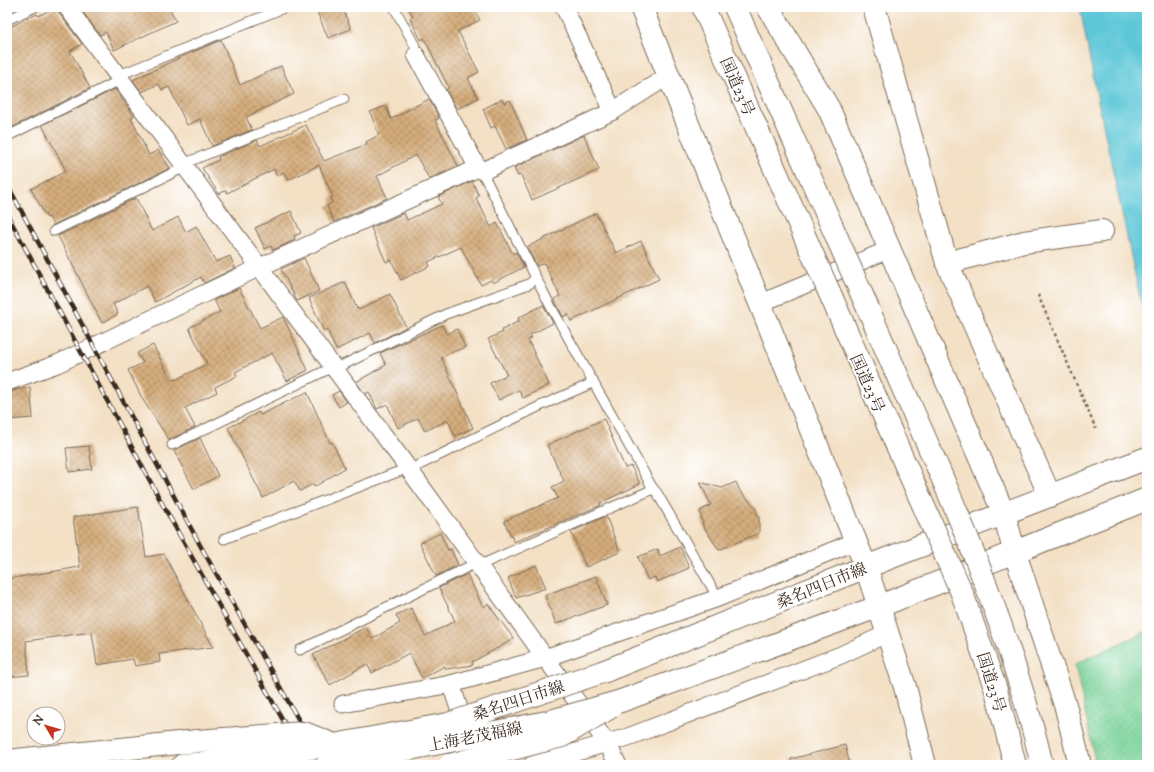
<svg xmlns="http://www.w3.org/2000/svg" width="1154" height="772" viewBox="0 0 1154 772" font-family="'Sorts Mill Goudy','Noto Serif JP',serif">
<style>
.grass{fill:url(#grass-dots);stroke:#5a7e5c}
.water{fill:#5dc7d8;stroke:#4c787b}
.building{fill:url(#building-cross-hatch)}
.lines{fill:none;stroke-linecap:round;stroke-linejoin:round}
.lane-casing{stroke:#7b6a58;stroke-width:11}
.street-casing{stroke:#7b6a58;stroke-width:19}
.secondary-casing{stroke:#7b6a58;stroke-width:24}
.primary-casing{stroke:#7b6a58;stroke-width:24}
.highway-casing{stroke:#7b6a58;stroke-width:24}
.path{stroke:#7b6a58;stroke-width:2.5;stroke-dasharray:3 3;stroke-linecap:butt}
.lane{stroke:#fff;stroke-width:9}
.street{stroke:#fff;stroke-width:17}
.secondary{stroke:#fff;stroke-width:22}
.primary{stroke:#fff;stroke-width:22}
.highway{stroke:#fff;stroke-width:22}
.rail-casing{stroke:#3b2a1e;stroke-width:4.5}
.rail{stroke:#fff;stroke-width:3;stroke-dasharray:9;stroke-linecap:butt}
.secondary-bridge-casing{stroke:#7b6a58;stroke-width:24;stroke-linecap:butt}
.primary-bridge-casing{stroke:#7b6a58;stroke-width:24;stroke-linecap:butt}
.highway-bridge-casing{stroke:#7b6a58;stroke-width:24;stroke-linecap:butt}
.secondary-bridge{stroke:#fff;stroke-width:22}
.primary-bridge{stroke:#fff;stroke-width:22}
.highway-bridge{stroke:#fff;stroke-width:22}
.labels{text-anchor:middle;stroke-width:4;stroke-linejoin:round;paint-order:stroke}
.street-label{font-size:16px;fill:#3b2a1e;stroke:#fff}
</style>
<defs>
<pattern id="grass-dots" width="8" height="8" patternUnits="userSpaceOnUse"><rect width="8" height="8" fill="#79d39a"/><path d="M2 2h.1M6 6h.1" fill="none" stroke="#6ab584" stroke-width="1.8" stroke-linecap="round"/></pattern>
<pattern id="building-cross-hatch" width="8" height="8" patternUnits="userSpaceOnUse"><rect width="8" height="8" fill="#d5ad7d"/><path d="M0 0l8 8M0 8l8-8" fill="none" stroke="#ae8d66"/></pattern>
</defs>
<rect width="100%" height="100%" fill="#fff"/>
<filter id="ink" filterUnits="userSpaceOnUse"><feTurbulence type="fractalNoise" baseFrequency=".025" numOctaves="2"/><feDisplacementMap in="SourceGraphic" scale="8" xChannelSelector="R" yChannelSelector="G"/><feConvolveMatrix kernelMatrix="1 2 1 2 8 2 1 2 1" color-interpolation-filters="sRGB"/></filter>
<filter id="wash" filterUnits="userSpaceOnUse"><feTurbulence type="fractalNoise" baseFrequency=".012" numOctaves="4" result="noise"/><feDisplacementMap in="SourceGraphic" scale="16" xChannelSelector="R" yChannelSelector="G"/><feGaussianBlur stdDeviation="0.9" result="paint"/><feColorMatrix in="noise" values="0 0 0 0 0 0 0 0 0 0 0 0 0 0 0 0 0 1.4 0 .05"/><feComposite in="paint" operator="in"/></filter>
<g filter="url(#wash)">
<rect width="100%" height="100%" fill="#f3e0c5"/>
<polygon class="grass" points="1147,631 1147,765 1096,765 1075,664"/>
<polygon class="water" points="1080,7 1147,7 1147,331 1095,86"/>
<g id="blocks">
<g class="building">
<polygon points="57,7 59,13 82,44 70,51 90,88 7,130 7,28 37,14 38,16"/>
<polygon points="79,7 169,7 176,21 114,50 106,32 100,35"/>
<polygon points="315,7 342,7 351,29 328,38"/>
<polygon points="408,7 473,7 480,20 458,31 479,72 468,78 478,98 457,109 446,90 449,88 424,38 421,40 410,18 413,17"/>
<polygon points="221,40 240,85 281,66 294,94 246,117 252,130 212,146 200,119 187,125 169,87 162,90 159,84 142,92 133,80 181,57"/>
<polygon points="115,89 134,116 131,118 149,155 158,150 170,168 53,225 49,217 47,218 31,189 66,171 42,125"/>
<polygon points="429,99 439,118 435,120 458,166 429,179 416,155 377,176 387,198 334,222 327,206 332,203 330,198 333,197 319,165 288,180 284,172 277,176 274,169 227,193 226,190 219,194 202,168 219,160 218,157 257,140 260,146 306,125 324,161 367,144 366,142 379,135 370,112 386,106 391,119"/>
<polygon points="502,99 504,103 510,100 527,140 506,149 495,126 491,128 483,109"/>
<polygon points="584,135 599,170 532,200 521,175 518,176 514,168"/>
<polygon points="472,181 479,196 476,198 491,227 497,223 513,254 516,252 524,267 493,283 491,280 481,285 461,247 428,262 430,266 401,280 391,260 386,262 371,228 404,213 407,220 442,204 438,197"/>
<polygon points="136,198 152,231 178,217 186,232 196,226 216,262 230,256 235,268 204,283 201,277 155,302 147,286 113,304 118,314 102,323 58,236"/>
<polygon points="291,211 301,233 294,236 295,240 273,250 271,246 265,249 255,228"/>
<polygon points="596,213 616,253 641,241 659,279 571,321 568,314 563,317 554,299 560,296 544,263 537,266 527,247"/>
<polygon points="304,258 319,291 297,301 281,269"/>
<polygon points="345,282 357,309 358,308 359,310 390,294 406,327 375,343 370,333 336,350 327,330 324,332 309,298"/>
<polygon points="239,288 260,328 283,317 308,370 287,381 272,353 235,372 237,376 215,387 217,392 185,408 195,427 169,440 143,400 128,370 143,363 137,353 153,345 171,380 174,378 175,380 207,364 189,328 220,312 214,300"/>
<polygon points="543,305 553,323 530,335 532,338 528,340 549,385 523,398 519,390 499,400 490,383 507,375 488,339 503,332 502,330 519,321 518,318"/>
<polygon points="442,325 447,334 457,329 465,347 441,357 473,428 455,436 448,420 425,431 418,418 398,428 387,404 377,409 369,392 365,394 356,382 386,365 380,353"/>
<polygon points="30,387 33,418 7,420 7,392"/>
<polygon points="339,391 347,402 339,407 332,395"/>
<polygon points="307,392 330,443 332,442 345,468 314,487 313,484 300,491 294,481 263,498 228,428 259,412 260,415"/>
<polygon points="604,419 625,468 631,466 640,484 600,503 601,505 514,542 504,521 558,498 552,487 564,481 547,445"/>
<polygon points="200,438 218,476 194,489 174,451"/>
<polygon points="89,446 92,469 69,472 66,448"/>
<polygon points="700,482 722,488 736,482 740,491 755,507 759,518 759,533 719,550 703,526 700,511 711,505"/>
<polygon points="138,507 146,557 164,554 213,647 159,654 160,662 135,666 133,659 97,665 92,632 26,641 29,675 7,677 7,579 80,567 73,517"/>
<polygon points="606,516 620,552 586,567 571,532"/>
<polygon points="440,533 448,550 451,549 458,565 436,576 420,543"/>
<polygon points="680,547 689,568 657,582 655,577 648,580 638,557 658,549 660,556"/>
<polygon points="536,565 546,588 516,598 508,578"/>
<polygon points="467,574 483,607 488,604 514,639 472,662 473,665 446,669 445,666 422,678 409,653 372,673 367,664 330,685 313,655 366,627 372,639 400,623 396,615 411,608 425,636 455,621 439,588"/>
<polygon points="596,576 607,605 556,624 545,595"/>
<polygon points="845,745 850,765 792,765 791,759"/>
</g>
</g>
</g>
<g filter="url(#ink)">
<use href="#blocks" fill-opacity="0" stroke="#7b6a58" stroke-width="1"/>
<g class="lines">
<defs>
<g id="lane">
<polyline points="394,7 415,46 416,55"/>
<polyline points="7,20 35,7"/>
<polyline points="117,76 286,7"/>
<polyline points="8,136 120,80"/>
<polyline points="183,164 344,99"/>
<polyline points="481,170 551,307 652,487 657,493 718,598"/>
<polyline points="54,231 185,167"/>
<polyline points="335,369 446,314 529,284 536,278"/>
<polyline points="172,445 333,367"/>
<polyline points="409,470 540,406 588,385 593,380"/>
<polyline points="224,539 408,468"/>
<polyline points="478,566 649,491 652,487"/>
<polyline points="300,650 476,563"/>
</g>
<g id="street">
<polyline points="67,7 408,468 607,743 618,765"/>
<polyline points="564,7 613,111"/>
<polyline points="483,171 613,111 668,76"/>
<polyline points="761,303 888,250"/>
<polyline points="7,382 57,364 260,267 478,168 416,55"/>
<polyline points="451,684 466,730"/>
<polyline points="343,704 451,684 545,658 718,598 856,541"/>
<polyline points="532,765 628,737 841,655 888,633"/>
</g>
<g id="secondary">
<polyline points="874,7 947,263 1050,496"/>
<polyline points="947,263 1024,242 1102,231"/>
<polyline points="605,671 866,567 1147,458"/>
<polyline points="621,701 880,606 1147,499"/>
<polyline points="7,761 197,741"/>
</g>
<polyline id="primary" points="183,765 203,763"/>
<g id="highway">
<polyline points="641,7 866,567 905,687 925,765"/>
<polyline points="703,7 793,210"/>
<polyline points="735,7 820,199"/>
<polyline points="768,7 829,109 1004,514 1015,553 1066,708 1080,765"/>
</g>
</defs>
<use href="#lane" class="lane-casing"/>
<use href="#street" class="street-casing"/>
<use href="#secondary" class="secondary-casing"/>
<use href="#primary" class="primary-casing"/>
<use href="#highway" class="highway-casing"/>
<g class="path">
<polyline points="1038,295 1096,429"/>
<polyline points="1145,536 1147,542"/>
</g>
<use href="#lane" class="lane"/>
<use href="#street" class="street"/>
<use href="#secondary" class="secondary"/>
<use href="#primary" class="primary"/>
<use href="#highway" class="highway"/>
<defs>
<g id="rail">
<polyline points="7,184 200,545 324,765"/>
<polyline points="7,214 164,507 308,765"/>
</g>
</defs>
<use href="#rail" class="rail-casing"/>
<use href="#rail" class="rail"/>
<defs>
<g id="secondary-bridge">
<polyline points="197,741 304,733 334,745 448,724 605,671"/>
<polyline points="450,765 562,736 611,707"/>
</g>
<g id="primary-bridge">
<polyline points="203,763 334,745"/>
<polyline points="327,765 547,722 621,701"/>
</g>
<g id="highway-bridge">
<path d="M820 199C852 272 884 345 916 418 966 530 1014 645 1042 765"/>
<polyline points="793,210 962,593 996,690 1015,765"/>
</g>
</defs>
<use href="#secondary-bridge" class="secondary-bridge-casing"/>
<use href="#primary-bridge" class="primary-bridge-casing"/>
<use href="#highway-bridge" class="highway-bridge-casing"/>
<use href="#secondary-bridge" class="secondary-bridge"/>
<use href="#primary-bridge" class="primary-bridge"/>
<use href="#highway-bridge" class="highway-bridge"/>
</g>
</g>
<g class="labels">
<g class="street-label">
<text transform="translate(738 86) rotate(66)" y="6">国道23号</text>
<text transform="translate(868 383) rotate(66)" y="6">国道23号</text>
<text transform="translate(821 585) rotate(-22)" y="6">桑名四日市線</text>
<text transform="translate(992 682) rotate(73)" y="6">国道23号</text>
<text transform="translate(518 700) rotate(-18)" y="6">桑名四日市線</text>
<text transform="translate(475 736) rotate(-11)" y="6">上海老茂福線</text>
</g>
</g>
<rect width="1154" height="772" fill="none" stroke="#fff" stroke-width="24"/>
<g transform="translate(46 726) rotate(308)"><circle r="19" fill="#ffffff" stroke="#b1aaa5"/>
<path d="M0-3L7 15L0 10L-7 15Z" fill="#c8321e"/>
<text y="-6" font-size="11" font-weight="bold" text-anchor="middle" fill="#3b2a1e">N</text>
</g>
</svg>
